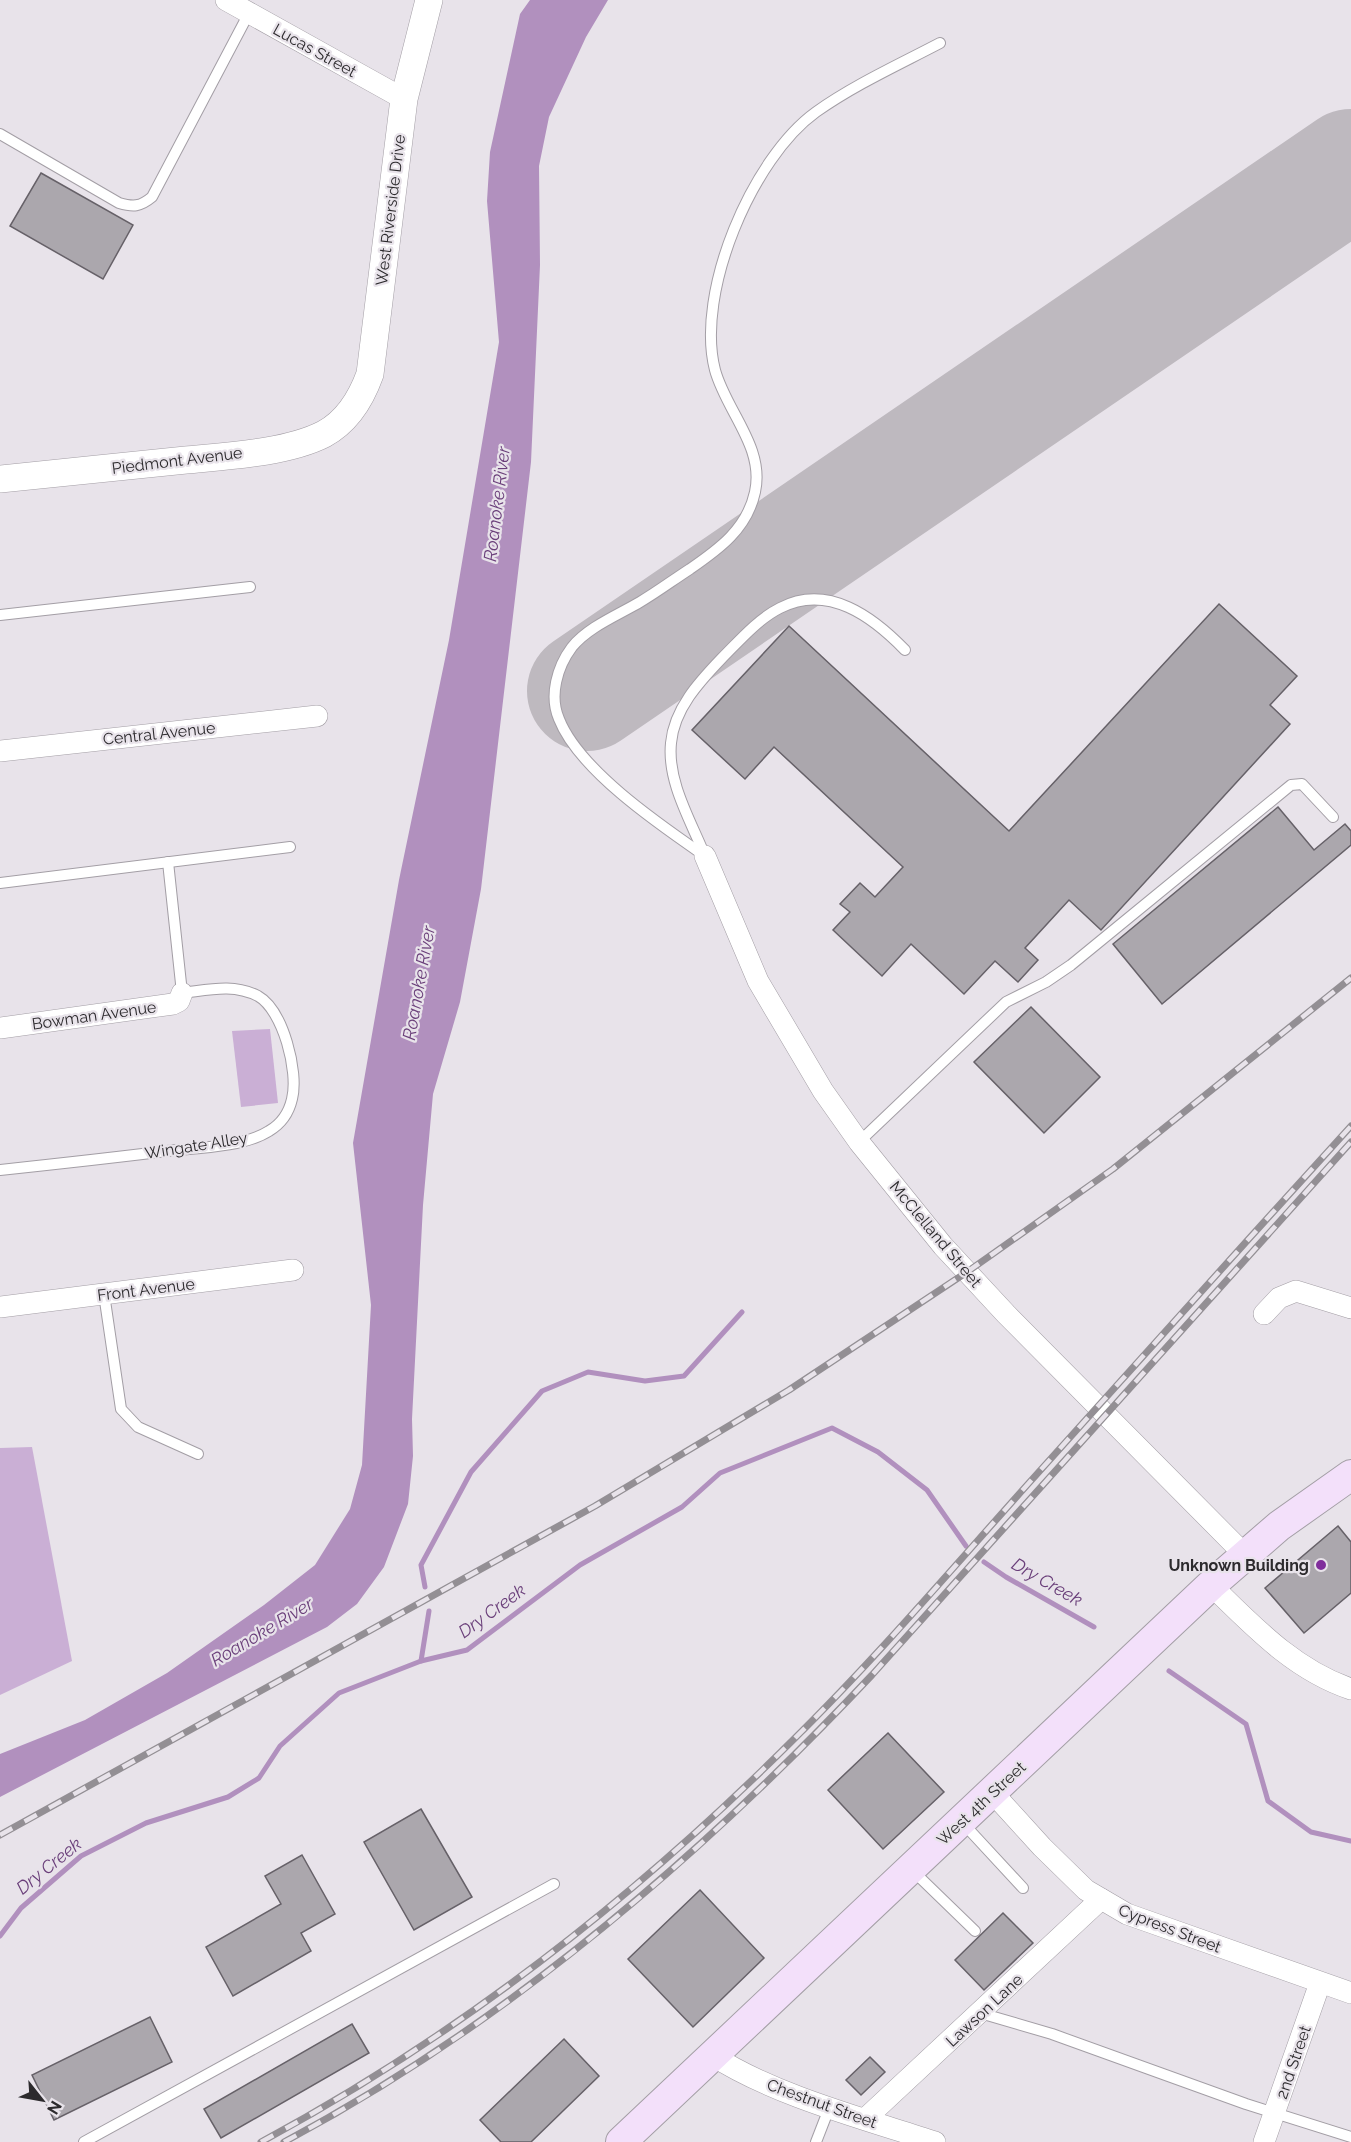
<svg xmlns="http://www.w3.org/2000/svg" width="1351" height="2142" viewBox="0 0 1351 2142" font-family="Raleway,sans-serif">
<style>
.green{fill:#caafd5}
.water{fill:#b190be}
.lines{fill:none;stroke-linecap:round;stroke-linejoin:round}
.stream{stroke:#b190be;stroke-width:5}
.runway{stroke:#beb9bf;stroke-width:120}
.building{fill:#aba7ad;stroke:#666168;stroke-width:1.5}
.service-casing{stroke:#a39ea5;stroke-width:12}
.minor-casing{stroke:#a39ea5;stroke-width:22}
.tertiary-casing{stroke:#a39ea5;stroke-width:28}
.secondary-casing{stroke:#a39ea5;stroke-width:32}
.service{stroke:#fff;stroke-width:10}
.minor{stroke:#fff;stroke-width:21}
.tertiary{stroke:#fff;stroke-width:27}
.secondary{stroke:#f3e0fa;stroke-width:30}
.rail-casing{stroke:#938f94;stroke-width:7}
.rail{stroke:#e8e3ea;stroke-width:4.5;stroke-dasharray:14;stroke-linecap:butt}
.poi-dot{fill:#802d9c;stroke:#e8e3ea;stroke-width:2}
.labels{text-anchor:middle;stroke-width:4.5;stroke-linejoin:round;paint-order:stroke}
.street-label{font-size:16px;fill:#2c2a2d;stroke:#e8e3ea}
.poi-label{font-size:16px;font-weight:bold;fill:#2c2a2d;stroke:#e8e3ea;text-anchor:end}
.water-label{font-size:18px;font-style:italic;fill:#6a3f7a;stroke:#e8e3ea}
</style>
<rect width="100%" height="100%" fill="#e8e3ea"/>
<g class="green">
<polygon points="270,1029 278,1103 241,1107 232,1031"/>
<polygon points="32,1447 72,1661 0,1695 0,1448"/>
</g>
<polygon class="water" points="530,0 608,0 586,37 549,117 539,166 540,265 531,462 481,889 460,1002 433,1094 423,1205 412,1419 413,1456 408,1504 384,1567 357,1604 327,1627 0,1797 0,1754 85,1720 167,1673 264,1605 315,1565 350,1509 362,1465 371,1305 353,1143 399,880 449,640 499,342 487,201 490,152 520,14"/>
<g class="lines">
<g class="stream">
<polyline points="984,1562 1006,1577 1094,1627"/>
<polyline points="425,1587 421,1565 471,1472 542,1391 588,1372 645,1381 684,1376 742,1312"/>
<polyline points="421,1661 429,1611"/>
<polyline points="1169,1671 1246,1724 1268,1801 1311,1832 1351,1841"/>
<polyline points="0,1936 21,1908 81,1856 146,1823 228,1797 259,1778 280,1746 339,1693 421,1661 467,1650 580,1565 682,1507 720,1473 832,1428 878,1452 927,1490 966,1546"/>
</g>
<polyline class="runway" points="587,691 1351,169"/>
</g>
<g class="building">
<polygon points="41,173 133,225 103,279 10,226"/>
<polygon points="1219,604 1297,676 1270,705 1290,724 1101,930 1069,900 1025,948 1038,960 1018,982 995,961 964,994 911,944 882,976 833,930 850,912 840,904 860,883 875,897 903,867 774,747 745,779 692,730 789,626 1009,831"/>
<polygon points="1278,807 1314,850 1345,824 1351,831 1351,845 1162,1004 1113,944"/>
<polygon points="1031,1007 1100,1077 1044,1133 974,1062"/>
<polygon points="1338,1526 1351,1542 1351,1593 1304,1633 1265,1588"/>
<polygon points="888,1733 944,1792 883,1849 828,1790"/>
<polygon points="421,1809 472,1897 414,1930 364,1842"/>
<polygon points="302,1855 335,1914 301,1933 311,1951 233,1996 206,1947 281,1904 265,1876"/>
<polygon points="700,1890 764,1958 693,2027 628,1959"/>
<polygon points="1003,1913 1033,1943 984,1990 955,1960"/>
<polygon points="150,2017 172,2062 54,2120 32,2075"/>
<polygon points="352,2024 369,2053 221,2138 204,2109"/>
<polygon points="564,2039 599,2076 531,2142 501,2142 480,2120"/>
<polygon points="870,2057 885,2072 861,2095 846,2080"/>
</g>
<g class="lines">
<defs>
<g id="service">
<path d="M0 134 119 203C133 207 140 207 152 197L249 13"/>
<polyline points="0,615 250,587"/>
<path d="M705 856C660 825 579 770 559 719 549 696 557 667 572 647 588 627 618 615 640 602 657 592 673 580 690 569 719 549 747 529 755 492 765 447 726 411 715 370 695 293 752 158 816 112 854 85 898 65 940 43"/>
<path d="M705 856C691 821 667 782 671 743 674 709 699 682 722 658 739 641 758 619 780 608 828 583 873 617 905 650"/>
<polyline points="0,883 290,847"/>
<polyline points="859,1142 1006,1002 1046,982 1071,965 1291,785 1302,784 1333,817"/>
<path d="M0 1170C56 1164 111 1158 167 1151 196 1148 244 1147 269 1131 281 1124 289 1112 292 1099 299 1072 283 1010 258 996 233 983 208 990 182 993L168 862"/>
<polyline points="104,1294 121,1409 138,1427 198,1454"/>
<polyline points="961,1821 1023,1888"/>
<polyline points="911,1869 975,1931"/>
<polyline points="980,2013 1052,2034 1246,2104 1351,2137"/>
<polyline points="84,2142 554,1884"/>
<polyline points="816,2142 830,2106"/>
</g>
<g id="minor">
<polyline points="226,0 404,99"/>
<polyline points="0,751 317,716"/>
<polyline points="705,856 758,981 823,1091 859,1142 943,1246 1006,1314 1245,1555"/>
<polyline points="0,1028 173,1004 179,1001 182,993"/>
<polyline points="0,1307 293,1270"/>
<polyline points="1264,1314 1279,1298 1296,1291 1351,1308"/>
<path d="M1211 1585C1253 1626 1294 1670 1351 1689"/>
<polyline points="992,1792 1042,1847 1086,1890 1127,1914 1351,1993"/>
<path d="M712 2055C773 2095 865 2119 935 2142"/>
<polyline points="865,2119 1101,1899"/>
<polyline points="1264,2142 1320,1983"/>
</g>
<path id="tertiary" d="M0 479C62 473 124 466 186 460 227 456 287 453 324 434 348 421 361 399 370 374L404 99 429 0"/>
<polyline id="secondary" points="621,2142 1211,1585 1279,1526 1351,1475"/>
</defs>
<use href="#service" class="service-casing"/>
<use href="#minor" class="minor-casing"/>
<use href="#tertiary" class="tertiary-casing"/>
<use href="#secondary" class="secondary-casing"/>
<use href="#service" class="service"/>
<use href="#minor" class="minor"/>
<use href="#tertiary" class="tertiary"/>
<use href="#secondary" class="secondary"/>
<defs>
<g id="rail">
<polyline points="0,1835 595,1506 789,1390 967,1272 1113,1169 1351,978"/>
<path d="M261 2142C458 2036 636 1897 794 1739 876 1658 951 1570 1028 1484 1136 1364 1243 1245 1351 1126"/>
<path d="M284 2142C506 2024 700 1858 872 1675L1351 1142"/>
</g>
</defs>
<use href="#rail" class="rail-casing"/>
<use href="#rail" class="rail"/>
</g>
<circle class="poi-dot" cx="1321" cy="1565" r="6"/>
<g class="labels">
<g class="street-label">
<text transform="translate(315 50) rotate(29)" y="6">Lucas Street</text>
<text transform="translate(390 210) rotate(-83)" y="6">West Riverside Drive</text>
<text transform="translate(177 460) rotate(-7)" y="6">Piedmont Avenue</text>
<text transform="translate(159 733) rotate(-6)" y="6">Central Avenue</text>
<text transform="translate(94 1015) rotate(-8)" y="6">Bowman Avenue</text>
<text transform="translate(196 1145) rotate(-9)" y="6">Wingate Alley</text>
<text transform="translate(936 1234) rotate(50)" y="6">McClelland Street</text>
<text transform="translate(146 1289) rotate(-7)" y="6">Front Avenue</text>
<text transform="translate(981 1803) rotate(-43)" y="6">West 4th Street</text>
<text transform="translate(1170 1928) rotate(21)" y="6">Cypress Street</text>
<text transform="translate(984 2010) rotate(-43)" y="6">Lawson Lane</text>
<text transform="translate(1293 2062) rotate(-71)" y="6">2nd Street</text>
<text transform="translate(822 2103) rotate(20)" y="6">Chestnut Street</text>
</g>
<g class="poi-label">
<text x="1309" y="1571">Unknown Building</text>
</g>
<g class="water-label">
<text transform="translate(497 504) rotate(-83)" y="6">Roanoke River</text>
<text transform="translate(419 983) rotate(-80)" y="6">Roanoke River</text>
<text transform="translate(1047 1582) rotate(30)" y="6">Dry Creek</text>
<text transform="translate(492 1611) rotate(-36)" y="6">Dry Creek</text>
<text transform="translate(262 1632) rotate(-31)" y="6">Roanoke River</text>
<text transform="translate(49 1866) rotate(-39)" y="6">Dry Creek</text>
</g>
</g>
<g transform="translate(42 2100) rotate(121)" stroke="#e8e3ea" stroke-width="4.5" paint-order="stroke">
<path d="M0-4.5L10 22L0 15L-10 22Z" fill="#2c2a2d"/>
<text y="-9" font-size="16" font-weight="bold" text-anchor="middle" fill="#2c2a2d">N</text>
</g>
</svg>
